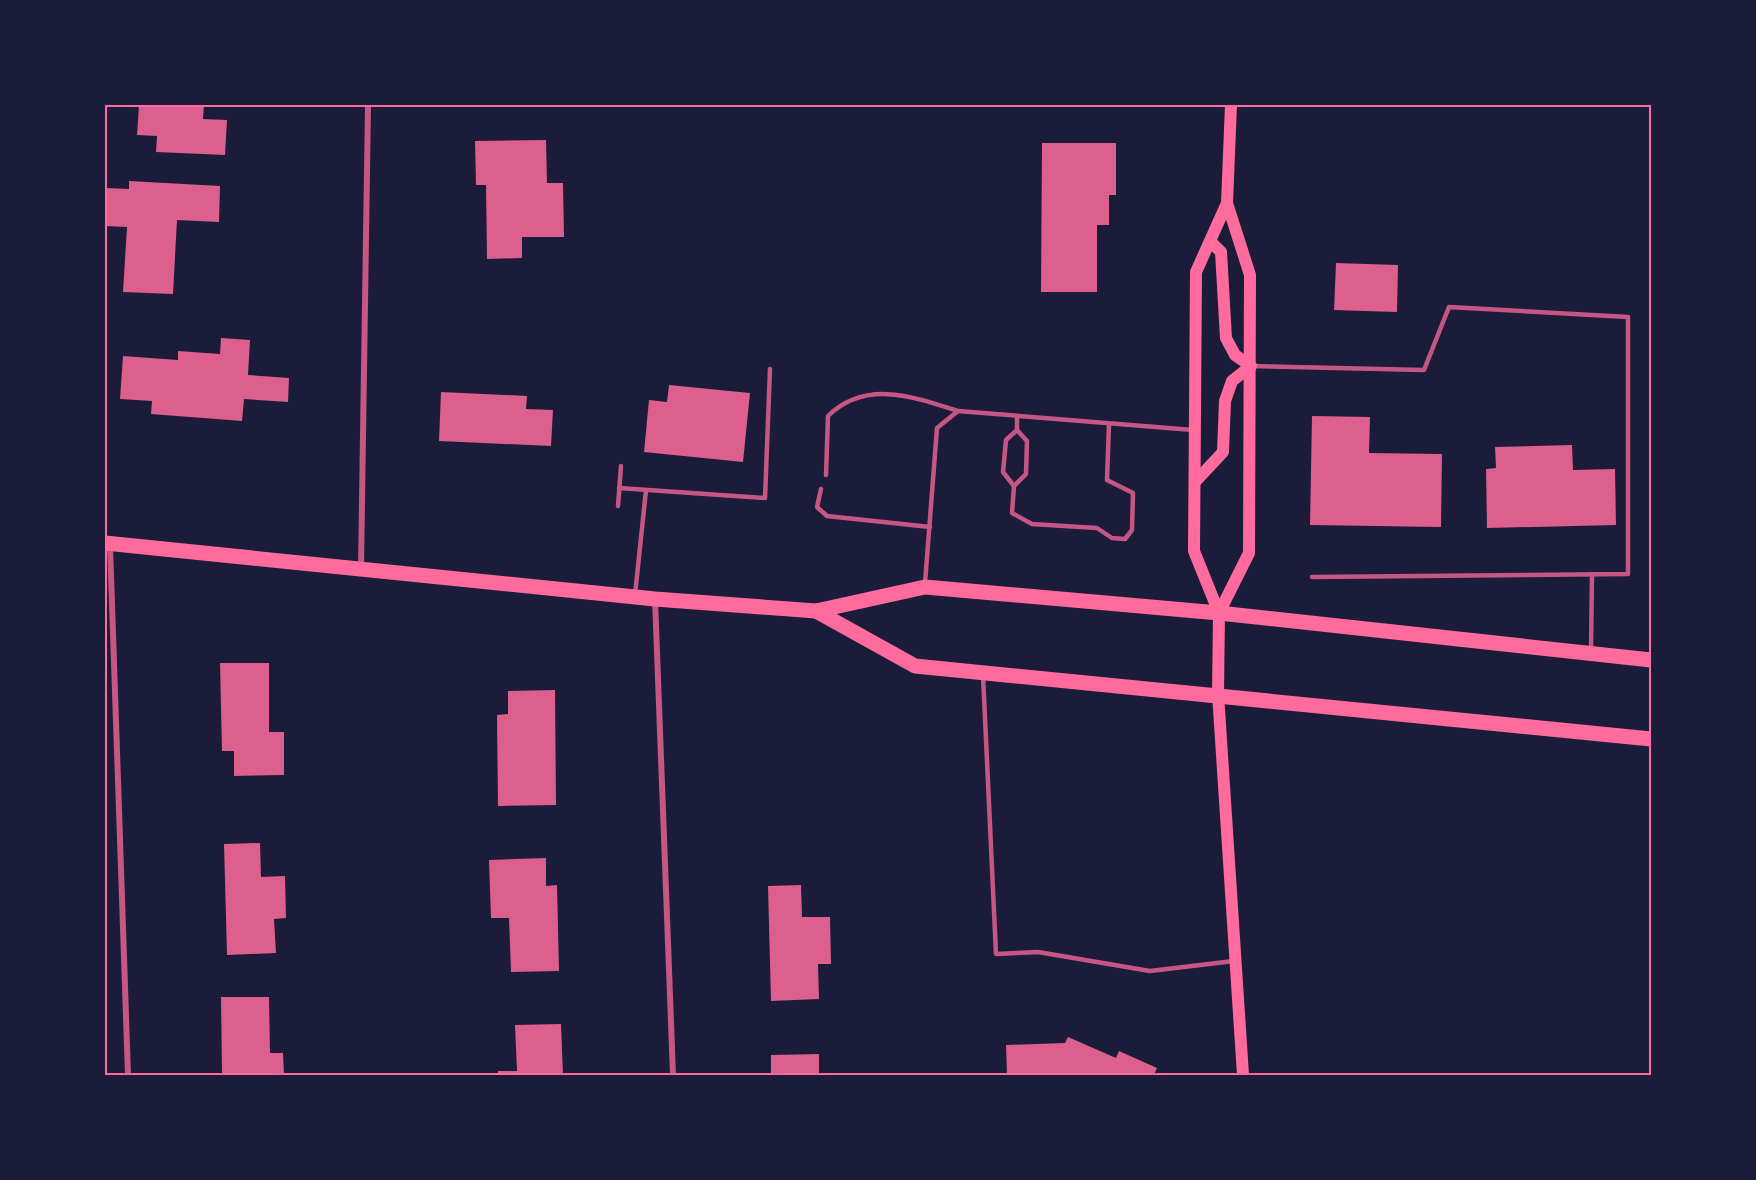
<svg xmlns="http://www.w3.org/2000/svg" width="1756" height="1180" viewBox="0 0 1756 1180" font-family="'Libre Baskerville',serif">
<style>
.building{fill:#dd5f8e}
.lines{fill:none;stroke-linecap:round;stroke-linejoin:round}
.service{stroke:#c65784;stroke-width:4.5}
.minor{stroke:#c65784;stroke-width:6}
.secondary{stroke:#ff6b9d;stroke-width:12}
.primary{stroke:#ff6b9d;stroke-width:15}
.neatline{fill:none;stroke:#ff6b9d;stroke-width:2}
</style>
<rect width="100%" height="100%" fill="#1b1b3a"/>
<g class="building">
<polygon points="139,105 204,105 203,119 227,120 225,155 156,152 157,136 137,135"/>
<polygon points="546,140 547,183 563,183 564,237 522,237 522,258 487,259 486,185 476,185 475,141"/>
<polygon points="1042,143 1116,143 1116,195 1109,195 1109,225 1097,225 1097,292 1041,292"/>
<polygon points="129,181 220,186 219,222 177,220 173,294 123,292 127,227 105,226 106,188 129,189"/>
<polygon points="1336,263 1398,265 1397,312 1334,310"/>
<polygon points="221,338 250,340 248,375 289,378 288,402 244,399 242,421 151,414 152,401 120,399 123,356 178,360 178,351 220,354"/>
<polygon points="669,385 750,393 743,462 644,452 649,400 667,402"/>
<polygon points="441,392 527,396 526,409 553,410 551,446 439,441"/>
<polygon points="1312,416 1370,417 1369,453 1442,454 1441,527 1310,525"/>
<polygon points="1572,445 1573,470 1615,469 1616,525 1487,528 1486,469 1496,468 1495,447"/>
<polygon points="220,663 269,663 269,732 284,732 284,775 234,776 234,751 222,751"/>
<polygon points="555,690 556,805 498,806 497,715 508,714 508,691"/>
<polygon points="260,843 261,877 285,876 286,918 274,919 276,953 227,955 224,844"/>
<polygon points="546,858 546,886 557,885 559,971 511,972 509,918 491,918 489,860"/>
<polygon points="801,885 802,917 830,917 831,964 818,964 819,999 771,1001 768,886"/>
<polygon points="221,997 269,997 270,1053 283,1053 284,1075 222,1075"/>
<polygon points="561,1024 563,1075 498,1075 498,1071 517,1071 515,1025"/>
<polygon points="1068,1037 1116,1058 1119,1051 1157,1068 1154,1075 1007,1075 1006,1045 1065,1043"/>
<polygon points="819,1054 819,1075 771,1075 771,1055"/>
</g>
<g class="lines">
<g class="service">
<polyline points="1253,366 1424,370 1449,307 1628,317 1628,574 1312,577"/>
<polyline points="1017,418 1017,430 1027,441 1026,474 1014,486 1012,513 1032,524 1097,528 1112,538 1125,539 1132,530 1133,493 1107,480 1109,424"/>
<path d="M826 475 828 416C866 379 914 397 958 411"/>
<polyline points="1014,486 1003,472 1006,440 1017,430"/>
<polyline points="619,488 765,498 770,369"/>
<polyline points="821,489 817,507 827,516 930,527"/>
<polyline points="618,506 621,466"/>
<polyline points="925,583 937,428 958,411 1193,430"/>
<polyline points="635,595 646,490"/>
<polyline points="1591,650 1592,574"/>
<polyline points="983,675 996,954 1038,952 1150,971 1234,961"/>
</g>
<g class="minor">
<polyline points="110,545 128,1075"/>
<polyline points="361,569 368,105"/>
<polyline points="655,599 673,1075"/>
</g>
<g class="secondary">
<polyline points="1227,203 1196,272 1194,551 1219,613 1218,694 1243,1075"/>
<polyline points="1195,482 1223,452 1225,401 1232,381 1251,366 1235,355 1226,338 1221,252 1210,241"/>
<polyline points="1219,613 1249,553 1250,275 1227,203 1231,105"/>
</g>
<g class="primary">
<polyline points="105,543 655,599 816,611 925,587 1219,613 1651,660"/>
<polyline points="816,611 915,666 1651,739"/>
</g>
</g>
<rect width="1756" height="1180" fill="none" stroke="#1b1b3a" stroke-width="213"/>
<rect x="106" y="106" width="1544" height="968" class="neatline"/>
</svg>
